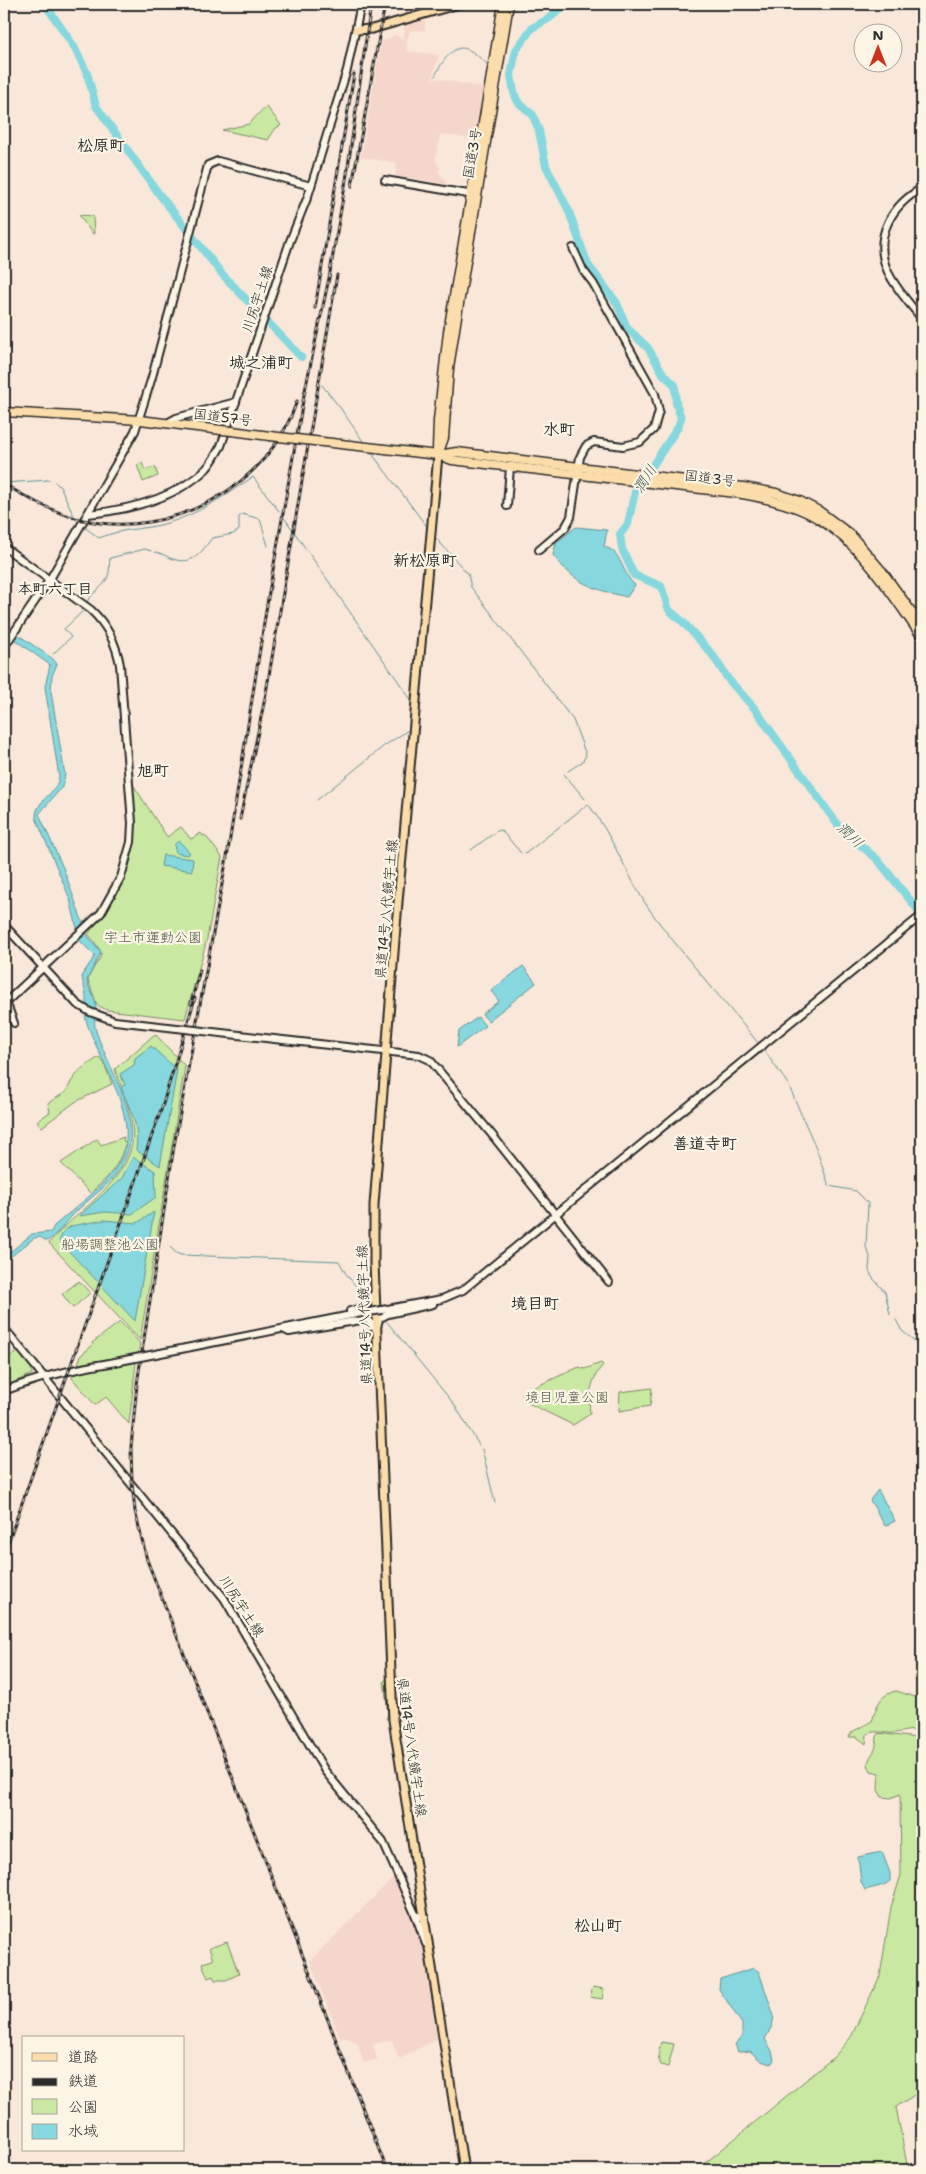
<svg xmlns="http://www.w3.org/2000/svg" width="926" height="2174" viewBox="0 0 926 2174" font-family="'Shantell Sans','Klee One',sans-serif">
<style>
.built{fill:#f5d6cb}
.green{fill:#c9e9a2;stroke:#7a8a66}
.water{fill:#86d8de;stroke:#629396}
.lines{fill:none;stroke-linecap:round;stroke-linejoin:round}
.stream{stroke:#629396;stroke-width:1}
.river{stroke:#86d8de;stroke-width:8}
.secondary-casing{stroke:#2b2b2b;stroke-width:10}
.primary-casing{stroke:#2b2b2b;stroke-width:11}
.highway-casing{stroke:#2b2b2b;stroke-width:11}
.secondary{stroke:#fcf5e5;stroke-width:6}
.primary{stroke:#faddab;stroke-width:7}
.highway{stroke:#faddab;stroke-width:8}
.rail-casing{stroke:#2b2b2b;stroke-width:3}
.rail{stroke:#fcf5e5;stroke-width:1;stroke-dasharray:4;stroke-linecap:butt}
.secondary-bridge-casing{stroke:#2b2b2b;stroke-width:10;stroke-linecap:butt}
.highway-bridge-casing{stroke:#2b2b2b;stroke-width:11;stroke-linecap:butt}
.secondary-bridge{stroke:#fcf5e5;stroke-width:6}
.highway-bridge{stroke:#faddab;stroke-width:8}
.labels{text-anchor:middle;stroke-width:4.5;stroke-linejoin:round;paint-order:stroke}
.street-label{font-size:14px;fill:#2b2b2b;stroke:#fcf5e5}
.park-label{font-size:14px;fill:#525a49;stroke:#fcf5e5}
.water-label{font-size:15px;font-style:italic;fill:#425658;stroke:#fcf5e5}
.neighbourhood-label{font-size:15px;font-weight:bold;fill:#2b2b2b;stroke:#fcf5e5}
.quarter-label{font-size:16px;font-weight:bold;fill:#2b2b2b;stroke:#fcf5e5}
</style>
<rect width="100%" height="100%" fill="#f9e7d9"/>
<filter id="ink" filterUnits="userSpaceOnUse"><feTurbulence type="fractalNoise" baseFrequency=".02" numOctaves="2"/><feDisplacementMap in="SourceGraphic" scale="10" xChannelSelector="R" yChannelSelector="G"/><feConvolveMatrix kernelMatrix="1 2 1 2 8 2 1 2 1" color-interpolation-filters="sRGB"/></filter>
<g filter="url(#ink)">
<g class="built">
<polygon points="425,17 425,30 410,31 406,42 407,51 439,55 432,78 485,88 477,137 472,139 440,134 435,160 440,169 438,171 447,184 395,176 397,163 361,157 381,42 395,35 403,39 405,32 403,23"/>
<polygon points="395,1876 429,1962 441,2037 399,2059 392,2040 373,2044 377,2059 364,2063 357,2042 346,2038 340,2038 310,1961"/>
</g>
<g class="green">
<polygon points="266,106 281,125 275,129 268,140 222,130 249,124"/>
<polygon points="79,215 93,216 94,234 91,232"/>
<polygon points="142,463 145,470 155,467 158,476 143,482 137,465"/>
<path d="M134 786 167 837 181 827 191 839 201 833 203 836 205 835 222 857 207 939 185 1019 107 1010 97 1005 88 980C98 952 111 962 88 934 114 903 135 871 135 829 135 817 129 797 134 786Z"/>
<path d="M155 1034 185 1066 140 1340 49 1243C78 1208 140 1176 132 1125 130 1106 121 1087 115 1069Z"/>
<polygon points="99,1057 104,1063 112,1084 75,1102 42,1127 37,1121 50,1112 48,1103 66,1092 71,1082 80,1070"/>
<path d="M124 1137 123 1141 126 1142C118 1167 110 1176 90 1193L61 1163 97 1139 101 1145Z"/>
<polygon points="79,1281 90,1293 73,1308 62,1294"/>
<polygon points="120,1322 140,1343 138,1354 78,1364 81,1355 93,1345 92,1343"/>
<polygon points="19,1352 32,1368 32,1374 8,1385 4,1371 4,1359"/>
<polygon points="136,1362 129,1424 106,1397 95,1405 72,1378 73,1374"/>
<path d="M601 1363 603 1365C591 1378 588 1397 590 1414L573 1425 526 1402 522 1393 579 1367 585 1369Z"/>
<polygon points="652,1388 650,1406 619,1411 620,1392"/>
<polygon points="388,1678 390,1719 386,1719 388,1714 384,1681"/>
<path d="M896 1691 922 1699V1730C912 1729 904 1732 894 1733 884 1734 877 1729 867 1734L866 1744 857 1737H849L852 1732 872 1721C877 1706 879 1695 896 1691Z"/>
<path d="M878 1733 916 1738 922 1746V2090L896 2107 908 2170H697L835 2056 851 2037 880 1976 891 1907 901 1875 900 1794 891 1798 882 1797 878 1790 879 1773 871 1771C865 1761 870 1759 874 1751 877 1747 876 1739 878 1733Z"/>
<polygon points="227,1942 239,1974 226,1980 215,1980 213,1976 208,1978 202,1963 213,1960 209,1948"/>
<polygon points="593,1987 604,1989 602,1999 590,1997"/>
<polygon points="661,2042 674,2044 668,2067 661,2065 658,2057"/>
</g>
<g class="water">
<path d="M576 527 607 530 604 547C622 550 622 575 635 585L627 597C593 589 575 584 553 555L556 543Z"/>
<path d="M4 625 53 659 57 664 52 676 51 692 65 775 62 787 39 814 64 870 87 935 101 952 87 980C88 988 95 997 96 1005 96 1014 93 1022 96 1031 110 1073 147 1121 122 1165 113 1182 95 1194 82 1206 71 1215 58 1235 47 1241L40 1237 34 1238 4 1262V1257L32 1234 51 1232 54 1226C74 1208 102 1189 117 1166 146 1122 99 1063 86 1020 84 1013 87 1005 86 997 86 990 82 983 82 975L95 956 80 941 70 899 36 818C35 800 57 794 59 777L45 687 50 665 4 632Z"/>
<polygon points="177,842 180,842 190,853 188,855 176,853 174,845"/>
<polygon points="163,855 193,859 192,871 161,866"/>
<polygon points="523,966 536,983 488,1021 482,1014 499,1001 491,991"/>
<polygon points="478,1017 485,1026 457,1047 459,1031"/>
<path d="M151 1046 177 1070 160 1166 136 1150C140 1123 129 1109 121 1087L125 1085 120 1074 134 1065 135 1058Z"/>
<polygon points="133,1157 155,1171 156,1197 132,1214 105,1212 79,1216 122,1178"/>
<polygon points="154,1212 135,1321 59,1241 63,1232 71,1226 104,1220 137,1223"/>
<polygon points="878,1490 895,1521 885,1526 870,1500"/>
<polygon points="882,1852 890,1873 890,1881 884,1885 865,1890 861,1882 858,1857"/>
<polygon points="754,1968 759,1972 774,2016 772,2026 765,2039 772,2051 774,2060 771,2064 761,2061 750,2051 738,2052 735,2044 742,2037 742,2024 719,1989 720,1979"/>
</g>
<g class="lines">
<g class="stream">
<path d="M435 76C440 66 452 43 467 49 474 52 481 59 487 64"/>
<polyline points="4,96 7,105 7,118"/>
<polyline points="322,385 341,409 365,444"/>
<polyline points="370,451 428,528"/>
<polyline points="55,482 61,488 74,516"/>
<polyline points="4,483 49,480"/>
<polyline points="283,516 412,701 410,729 384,746 317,800"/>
<path d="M83 526 99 538C123 528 141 530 164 524 198 515 224 496 253 477L279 511"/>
<polyline points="435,537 468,574 471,587 573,720 586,755 582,762 568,771"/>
<path d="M155 552C163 553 166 557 173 559 194 566 202 551 212 538L233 534 239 530V517L242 514 260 519 268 546"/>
<path d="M87 602C92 592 105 587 108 576 110 571 109 564 110 558L145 549 151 551"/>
<polyline points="53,654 71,637 64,629 83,611"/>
<polyline points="564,774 585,799"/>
<polyline points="471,850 497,831 501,830 521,853"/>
<path d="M525 854 588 804C615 838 628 881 654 916 687 960 724 1001 759 1044"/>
<polyline points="763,1049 788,1084 816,1148 829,1186 856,1191 868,1203 866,1247 870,1256 869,1270 872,1277 885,1292 890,1314"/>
<polyline points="169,1246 176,1253 181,1255 339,1261 346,1274 367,1299"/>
<polyline points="896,1320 902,1331 915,1341 922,1360"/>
<polyline points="387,1322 454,1404 479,1445"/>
<polyline points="482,1449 495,1503"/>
</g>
<g class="river">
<polyline points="45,4 73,45 87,73 96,106 159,194 222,274 301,357"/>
<polyline points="567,4 548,19 532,28 516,50 511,75 514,93 518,102 533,115 539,131 546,166 568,209 588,265 617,303 627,328 648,348 664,375 675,385 676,403 681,418 678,427 635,492 628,524 620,534 622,549 634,575 661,586 669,610 683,622 712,654 728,679 755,709 840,828 877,859 922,915"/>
</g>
<defs>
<g id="secondary">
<polyline points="385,180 474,195"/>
<path d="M922 188C892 205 872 237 888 272 896 289 910 304 922 319"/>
<polyline points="167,423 176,418 236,402"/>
<polyline points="507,506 510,467"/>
<path d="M88 514C128 510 175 499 206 469 212 463 216 454 221 446L290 241 308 196 347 70 361 4"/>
<path d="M4 547 91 610C107 625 116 642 120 665L132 823 131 842 121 877 101 913 4 1004"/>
<polyline points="539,550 565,528 571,517 580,457 586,446 594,442 623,446 640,442 654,429 659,411 655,394 593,283 583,270 573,248"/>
<polyline points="4,647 50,579 135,431 152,377 208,165 218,161 311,186"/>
<polyline points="4,925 77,1004"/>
<polyline points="6,1002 14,1023"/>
<polyline points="283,1040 419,1055 430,1060 493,1136 609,1282"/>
<polyline points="382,1310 442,1299 463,1290 922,915"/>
<polyline points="350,1311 365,1307 374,1294"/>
<polyline points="377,1327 379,1319 388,1314 433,1304"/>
<polyline points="4,1328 224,1598 325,1771 383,1842 415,1914 419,1917 425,1916"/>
<polyline points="283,1329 289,1332 367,1319 376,1330"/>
<polyline points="186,1348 356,1314"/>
<path d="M4 1391C39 1377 72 1369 110 1363"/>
<polyline points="415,1914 426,1944"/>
</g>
<g id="primary">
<polyline points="356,30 372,29 459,4"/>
<polyline points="438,455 398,902 374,1205 374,1263 393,1720 464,2170"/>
</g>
<g id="highway">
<polyline points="4,412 140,420 221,430"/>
<polyline points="232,431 270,436"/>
<path d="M314 441 438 455 452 460 736 493C761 497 784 502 806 512 857 536 891 593 922 637"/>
<polyline points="437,450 438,420 448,332 503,4"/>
<polyline points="438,455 457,452 743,487 776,493 800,501 819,511 851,535 882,571 922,626"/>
<polyline points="438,455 444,438 449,368 458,310 509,4"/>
</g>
</defs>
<use href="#secondary" class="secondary-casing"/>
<use href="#primary" class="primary-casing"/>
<use href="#highway" class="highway-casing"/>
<use href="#secondary" class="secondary"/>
<use href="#primary" class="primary"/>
<use href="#highway" class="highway"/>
<defs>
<g id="rail">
<polyline points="371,4 347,174 329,278 304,395 268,598 227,857 174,1146 137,1384 131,1447 132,1483 135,1511 147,1560 387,2170"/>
<polyline points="352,186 385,4"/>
<polyline points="315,308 354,74"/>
<path d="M4 484C29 499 54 513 83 520 170 540 269 487 297 401"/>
<polyline points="240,819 266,693 337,275"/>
<polyline points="191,1004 200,970"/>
<polyline points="4,1554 162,1107 195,998"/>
</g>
</defs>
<use href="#rail" class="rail-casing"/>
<use href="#rail" class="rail"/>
<defs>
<g id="secondary-bridge">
<polyline points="77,1004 90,1012 115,1021 283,1040"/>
<polyline points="356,1314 382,1310"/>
<polyline points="110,1363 186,1348"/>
</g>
<g id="highway-bridge">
<polyline points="221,430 232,431"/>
<polyline points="270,436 314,441"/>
</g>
</defs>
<use href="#secondary-bridge" class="secondary-bridge-casing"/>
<use href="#highway-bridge" class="highway-bridge-casing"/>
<use href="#secondary-bridge" class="secondary-bridge"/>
<use href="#highway-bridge" class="highway-bridge"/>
</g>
</g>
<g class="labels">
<g class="street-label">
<text transform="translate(472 153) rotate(-80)" y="5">国道3号</text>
<text transform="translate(257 299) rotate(-72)" y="5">川尻宇土線</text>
<text transform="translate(223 417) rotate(7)" y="5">国道57号</text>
<text transform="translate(710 478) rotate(7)" y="5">国道3号</text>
<text transform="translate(386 909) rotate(-85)" y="5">県道14号八代鏡宇土線</text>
<text transform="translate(364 1315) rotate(-92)" y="5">県道14号八代鏡宇土線</text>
<text transform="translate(242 1606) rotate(57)" y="5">川尻宇土線</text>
<text transform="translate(412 1747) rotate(82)" y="5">県道14号八代鏡宇土線</text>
</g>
<g class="park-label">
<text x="153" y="942">宇土市運動公園</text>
<text x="110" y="1249">船場調整池公園</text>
<text x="567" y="1402">境目児童公園</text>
</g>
<g class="water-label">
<text transform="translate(645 479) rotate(-57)" y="5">潤川</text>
<text transform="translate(850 835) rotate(44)" y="5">潤川</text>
</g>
<g class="neighbourhood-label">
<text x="55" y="594">本町六丁目</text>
</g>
<g class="quarter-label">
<text x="101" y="151">松原町</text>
<text x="261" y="368">城之浦町</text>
<text x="559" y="435">水町</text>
<text x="425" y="566">新松原町</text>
<text x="153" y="776">旭町</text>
<text x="705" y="1149">善道寺町</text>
<text x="535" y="1309">境目町</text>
<text x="598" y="1931">松山町</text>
</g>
</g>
<rect width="926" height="2174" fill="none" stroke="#fcf5e5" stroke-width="20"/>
<rect x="10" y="10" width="906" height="2154" fill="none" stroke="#2b2b2b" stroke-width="2" filter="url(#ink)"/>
<rect x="22" y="2036" width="162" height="115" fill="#fcf5e5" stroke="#a8a49b"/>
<rect x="32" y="2053" width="25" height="8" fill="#faddab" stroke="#a8a49b"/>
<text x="68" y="2062" font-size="15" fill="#2b2b2b">道路</text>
<rect x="32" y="2078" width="25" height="8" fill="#2b2b2b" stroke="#a8a49b"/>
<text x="68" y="2086" font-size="15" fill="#2b2b2b">鉄道</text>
<rect x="32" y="2099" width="25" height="15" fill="#c9e9a2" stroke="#a8a49b"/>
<text x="68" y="2112" font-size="15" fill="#2b2b2b">公園</text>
<rect x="32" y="2124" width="25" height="15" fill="#86d8de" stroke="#a8a49b"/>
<text x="68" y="2136" font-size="15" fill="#2b2b2b">水域</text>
<g transform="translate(878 48)"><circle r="24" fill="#fcf5e5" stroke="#a8a49b"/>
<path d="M0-4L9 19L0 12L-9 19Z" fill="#c8321e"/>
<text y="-8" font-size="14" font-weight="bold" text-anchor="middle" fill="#2b2b2b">N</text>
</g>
</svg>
